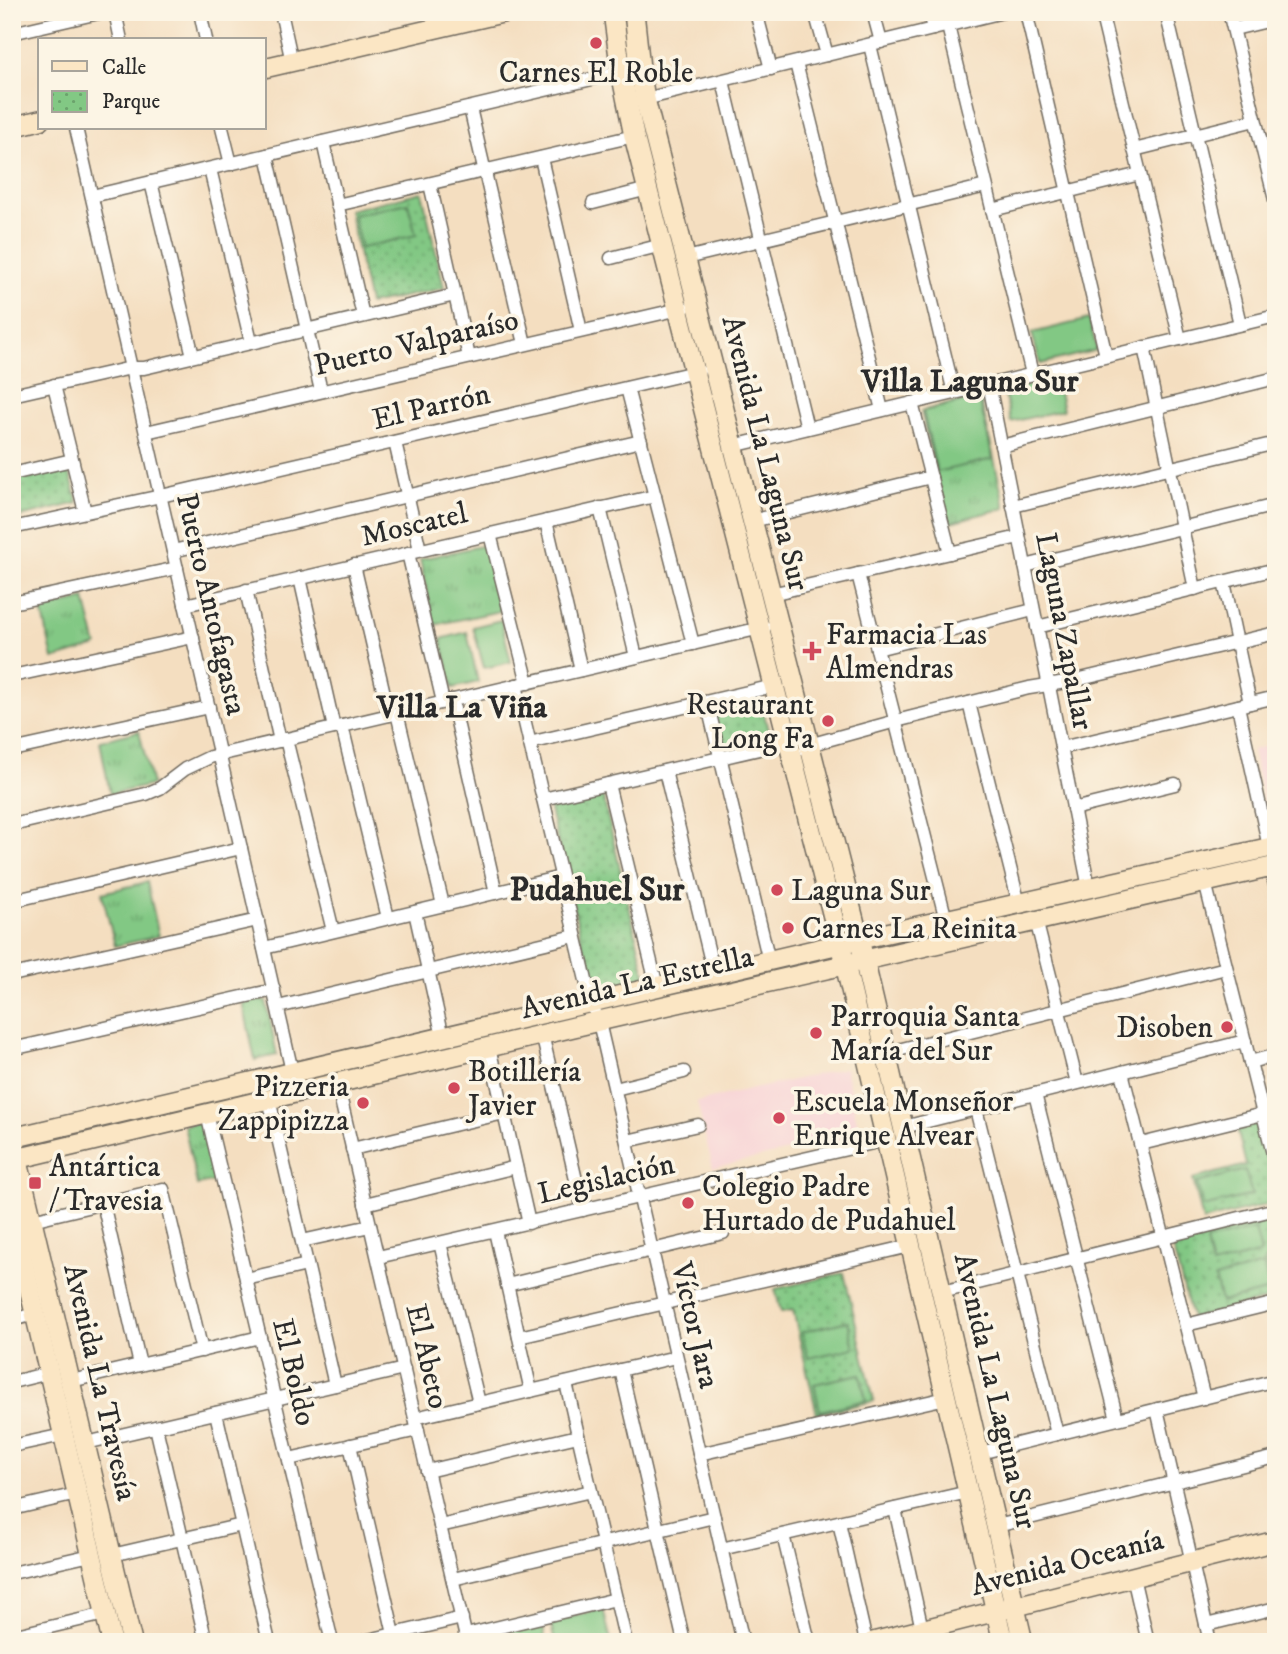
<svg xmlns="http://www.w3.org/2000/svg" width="1288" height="1654" viewBox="0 0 1288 1654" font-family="'IM FELL DW Pica',serif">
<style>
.built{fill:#f7cfd4}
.grass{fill:url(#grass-tufts);stroke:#567a58;stroke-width:2}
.park{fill:url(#park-dots);stroke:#567a58;stroke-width:2}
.garden{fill:#82c884;stroke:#567a58;stroke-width:2}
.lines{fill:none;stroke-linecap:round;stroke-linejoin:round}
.street-casing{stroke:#716a5f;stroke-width:15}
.secondary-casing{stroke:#716a5f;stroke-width:22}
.street{stroke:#fff;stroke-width:12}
.secondary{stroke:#fbe6c4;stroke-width:19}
.poi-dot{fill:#d1495b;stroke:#fcf5e5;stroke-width:2.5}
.labels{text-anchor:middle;stroke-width:7;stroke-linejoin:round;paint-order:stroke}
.poi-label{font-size:30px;fill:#2b2b2b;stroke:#fcf5e5;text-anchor:start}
.street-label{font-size:30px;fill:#2b2b2b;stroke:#fcf5e5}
.neighbourhood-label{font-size:32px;font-weight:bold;fill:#2b2b2b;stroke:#fcf5e5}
.quarter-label{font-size:33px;font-weight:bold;fill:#2b2b2b;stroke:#fcf5e5}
</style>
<defs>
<pattern id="grass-tufts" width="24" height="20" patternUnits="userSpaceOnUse" patternTransform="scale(1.75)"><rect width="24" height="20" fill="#82c884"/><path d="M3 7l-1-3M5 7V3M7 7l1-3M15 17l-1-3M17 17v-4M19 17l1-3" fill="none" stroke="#6ba36c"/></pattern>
<pattern id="park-dots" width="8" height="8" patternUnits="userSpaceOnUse" patternTransform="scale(1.75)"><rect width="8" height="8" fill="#82c884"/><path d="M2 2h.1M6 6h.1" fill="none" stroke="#6ba36c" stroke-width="1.8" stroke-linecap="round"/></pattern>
</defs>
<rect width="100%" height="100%" fill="#fcf5e5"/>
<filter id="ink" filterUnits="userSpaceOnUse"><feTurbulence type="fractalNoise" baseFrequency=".0143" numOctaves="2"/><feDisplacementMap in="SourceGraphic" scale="14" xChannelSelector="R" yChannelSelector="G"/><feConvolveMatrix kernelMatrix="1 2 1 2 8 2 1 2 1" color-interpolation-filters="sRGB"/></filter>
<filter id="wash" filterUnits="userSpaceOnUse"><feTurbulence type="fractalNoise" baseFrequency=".00686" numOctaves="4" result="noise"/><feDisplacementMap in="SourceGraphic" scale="28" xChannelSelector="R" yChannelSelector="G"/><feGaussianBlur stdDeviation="1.57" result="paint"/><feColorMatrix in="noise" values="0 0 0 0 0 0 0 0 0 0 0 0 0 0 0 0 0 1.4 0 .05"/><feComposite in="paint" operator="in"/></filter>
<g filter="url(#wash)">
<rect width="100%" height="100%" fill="#f4dec0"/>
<g class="built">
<polygon points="1276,744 1276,831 1271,832 1252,750"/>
<polygon points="845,1068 860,1135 713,1168 697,1102"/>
</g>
<g class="grass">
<polygon points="980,396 1005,508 947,523 921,411"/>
<polygon points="486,545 500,611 434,625 420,559"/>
<polygon points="85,599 97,646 53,659 42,610"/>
<polygon points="139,731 152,785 110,794 100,741"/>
<polygon points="147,882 159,936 115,946 102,893"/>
<polygon points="258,1000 266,1001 277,1055 255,1060 243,1003"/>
<polygon points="203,1121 216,1181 197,1185 184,1125"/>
</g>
<g class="park">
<polygon points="422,192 444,288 369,304 349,210"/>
<polygon points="67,464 78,503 12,519 12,477"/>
<polygon points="759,692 771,743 723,755 711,705"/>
<polygon points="602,793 646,978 594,991 549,806"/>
<polygon points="1259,1123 1276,1192 1276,1202 1203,1221 1193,1179 1246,1165 1237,1129"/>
<polygon points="1276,1218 1276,1257 1265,1260 1274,1298 1192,1318 1172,1246"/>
<polygon points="844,1273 874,1401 817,1414 793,1310 781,1312 775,1289"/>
</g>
<g class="garden">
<polygon points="408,203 416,235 361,248 353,215"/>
<polygon points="1089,319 1097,350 1040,364 1032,333"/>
<polygon points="1056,379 1063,410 1011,422 1004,391"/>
<polygon points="979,398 993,459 937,472 923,411"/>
<polygon points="501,620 511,662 484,668 473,627"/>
<polygon points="467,632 478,682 453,688 441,639"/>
<polygon points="1245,1170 1252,1195 1203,1207 1197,1183"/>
<polygon points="1255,1229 1261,1253 1212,1266 1206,1241"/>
<polygon points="1263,1265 1270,1290 1221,1302 1215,1278"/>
<polygon points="848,1321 854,1348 808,1358 802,1332"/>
<polygon points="860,1374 866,1400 820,1411 814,1384"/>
<polygon points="603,1609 611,1640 604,1642 555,1642 550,1622"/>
<polygon points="542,1623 546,1642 490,1642 489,1637"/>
</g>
</g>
<g filter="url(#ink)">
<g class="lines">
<defs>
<g id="street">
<polyline points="115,12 121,40"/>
<polyline points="200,12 206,40"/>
<polyline points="281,12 292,62"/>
<polyline points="756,12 771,69"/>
<polyline points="815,12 827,55"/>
<polyline points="873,12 881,42"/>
<polyline points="929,12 933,29"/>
<polyline points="1026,12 1106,356"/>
<polyline points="1101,12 1180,339"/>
<polyline points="1166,12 1240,324"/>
<polyline points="1229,12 1276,204"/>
<polyline points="948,26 1032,374"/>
<polyline points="1234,29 1276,19"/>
<polyline points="12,33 103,12"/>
<polyline points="870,45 954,393"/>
<polyline points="796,63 882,410"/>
<polyline points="723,81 807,428"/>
<polyline points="645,99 1003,12"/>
<polyline points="470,108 525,344"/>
<polyline points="76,128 297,1093"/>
<polyline points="222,128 231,164"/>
<polyline points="323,142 363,316"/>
<polyline points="1134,150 1255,120"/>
<polyline points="267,155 321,391"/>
<polyline points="541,158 581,331"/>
<polyline points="210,169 251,342"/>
<polyline points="151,182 193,356"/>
<polyline points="430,184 469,357"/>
<polyline points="92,196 626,71"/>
<polyline points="593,203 648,189"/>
<polyline points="337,205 634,136"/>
<polyline points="992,210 1140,174"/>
<polyline points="611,258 662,245"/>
<polyline points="686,258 986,186"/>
<polyline points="1144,347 1195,589"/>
<polyline points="989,384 1089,888"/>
<polyline points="54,385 85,512"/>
<polyline points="627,388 693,644"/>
<polyline points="12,395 131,368 144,368 455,295"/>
<polyline points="912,403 950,553"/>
<polyline points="146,432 684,308"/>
<polyline points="395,442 420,550"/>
<polyline points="733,446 1276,316"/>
<polyline points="1001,446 1276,378"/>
<polyline points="12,474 72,460"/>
<polyline points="1013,506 1276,443"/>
<polyline points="600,508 636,657"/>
<polyline points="546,521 581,670"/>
<polyline points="752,521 931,477"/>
<polyline points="12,528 161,496 699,371"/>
<polyline points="490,534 528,683"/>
<polyline points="173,551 641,441"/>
<polyline points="408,553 443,702"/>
<polyline points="354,565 389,715"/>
<polyline points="1025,566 1276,505"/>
<polyline points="858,574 946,920"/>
<polyline points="300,578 334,728"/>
<polyline points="1224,582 1250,703"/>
<polyline points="246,590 280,741"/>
<polyline points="771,594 1019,537"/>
<polyline points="12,603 177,568"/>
<polyline points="185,605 655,496"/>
<polyline points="1037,627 1276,569"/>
<polyline points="877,649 1033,610"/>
<polyline points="12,676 193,637"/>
<polyline points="516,685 589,993 601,1031 743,1642"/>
<polyline points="452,700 496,893"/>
<polyline points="707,702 769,961"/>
<polyline points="969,703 1019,904"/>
<polyline points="1238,706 1269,847"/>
<polyline points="397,713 443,905"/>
<polyline points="342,726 388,918"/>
<polyline points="286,739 333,931"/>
<polyline points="529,743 774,686"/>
<polyline points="1061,748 1276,697"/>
<polyline points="12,750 209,707"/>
<polyline points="806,750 809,745 896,721 1029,688 1072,681 1276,633"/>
<polyline points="665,771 714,974"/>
<polyline points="608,784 657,987"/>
<polyline points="543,799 789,742"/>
<polyline points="1073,809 1175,784"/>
<polyline points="12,825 146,794 160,788 185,769 210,757 765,627"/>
<polyline points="1270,867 1276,888"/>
<polyline points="1204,878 1276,1166"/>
<polyline points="12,901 241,848"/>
<polyline points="415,912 443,1037"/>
<polyline points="1036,920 1077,1083"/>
<polyline points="264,948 561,877"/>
<polyline points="12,975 258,920"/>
<polyline points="278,1007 575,936"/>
<polyline points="542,1034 583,1210"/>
<polyline points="489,1047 529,1223"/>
<polyline points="12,1049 274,990"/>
<polyline points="886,1053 1226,968"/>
<polyline points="1250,1062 1276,1055"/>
<polyline points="1122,1072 1204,1398"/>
<polyline points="337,1083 467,1642"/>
<polyline points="615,1089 684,1072"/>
<polyline points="1035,1094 1117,1419"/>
<polyline points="269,1099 335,1385"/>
<polyline points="976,1109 1057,1434"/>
<polyline points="207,1114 332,1642"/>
<polyline points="904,1127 1245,1041"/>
<polyline points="627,1141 698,1125"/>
<polyline points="1141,1144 1263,1114"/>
<polyline points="352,1149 504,1113"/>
<polyline points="103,1203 140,1365"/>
<polyline points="365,1204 516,1167"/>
<polyline points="32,1220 163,1189 202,1351"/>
<polyline points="495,1231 531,1391"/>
<polyline points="302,1241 370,1226"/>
<polyline points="440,1243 479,1403"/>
<polyline points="378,1257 886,1140"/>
<polyline points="246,1279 307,1265"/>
<polyline points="507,1285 723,1233"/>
<polyline points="942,1292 1276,1209"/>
<polyline points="12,1320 35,1314"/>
<polyline points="1186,1325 1276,1303"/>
<polyline points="519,1337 910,1246"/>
<polyline points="621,1370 684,1642"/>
<polyline points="71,1381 260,1337"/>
<polyline points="12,1382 49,1373"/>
<polyline points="566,1383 626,1642"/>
<polyline points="1157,1409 1210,1642"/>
<polyline points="216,1413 269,1642"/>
<polyline points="415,1418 676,1357"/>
<polyline points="156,1427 206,1642"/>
<polyline points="86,1443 404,1369"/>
<polyline points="350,1445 394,1634"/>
<polyline points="12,1446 63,1435"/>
<polyline points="980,1453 1276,1380"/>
<polyline points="699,1454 946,1398"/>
<polyline points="289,1459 418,1430"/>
<polyline points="427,1471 578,1436"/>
<polyline points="12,1509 77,1494"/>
<polyline points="895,1509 922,1629"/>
<polyline points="839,1522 866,1642"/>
<polyline points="440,1526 591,1491"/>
<polyline points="997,1526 1276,1457"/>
<polyline points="783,1535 809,1642"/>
<polyline points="721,1549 968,1492"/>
<polyline points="112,1555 242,1525"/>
<polyline points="12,1573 91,1555"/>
<polyline points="1133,1577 1148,1642"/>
<polyline points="453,1579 714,1517"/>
<polyline points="1206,1625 1276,1608"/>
<polyline points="466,1635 616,1599"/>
<polyline points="12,1636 105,1614"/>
<polyline points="360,1642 462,1618"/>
</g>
<g id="secondary">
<polyline points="613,12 621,72 634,136 845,964 1003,1642"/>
<polyline points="634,12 640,68 645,99 864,959 1023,1642"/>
<polyline points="264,68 506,12"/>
<polyline points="12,127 40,120"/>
<polyline points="12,1138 878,935 1276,846"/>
<polyline points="15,1149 132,1642"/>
<polyline points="12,1160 599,1021 1276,866"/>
<polyline points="12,1215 112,1642"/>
<polyline points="873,1642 1276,1541"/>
</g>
</defs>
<use href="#street" class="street-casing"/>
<use href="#secondary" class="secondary-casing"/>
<use href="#street" class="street"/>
<use href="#secondary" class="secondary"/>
</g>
</g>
<g class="poi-dot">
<circle cx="596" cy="43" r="7"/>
<path d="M808.5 640.5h7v7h7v7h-7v7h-7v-7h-7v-7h7z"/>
<circle cx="828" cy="721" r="7"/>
<circle cx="777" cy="890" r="7"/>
<circle cx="788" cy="928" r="7"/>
<circle cx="1227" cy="1027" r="7"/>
<circle cx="816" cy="1033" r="7"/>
<circle cx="454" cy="1088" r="7"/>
<circle cx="363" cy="1103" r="7"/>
<circle cx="779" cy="1118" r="7"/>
<rect x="28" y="1176" width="14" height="14" rx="3.5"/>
<circle cx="688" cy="1203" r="7"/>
</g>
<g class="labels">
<g class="poi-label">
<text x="596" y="82" text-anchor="middle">Carnes El Roble</text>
<text x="826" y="644">Farmacia Las<tspan x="826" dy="34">Almendras</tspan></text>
<text x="814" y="714" text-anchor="end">Restaurant<tspan x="814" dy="34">Long Fa</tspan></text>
<text x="791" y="900">Laguna Sur</text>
<text x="802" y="938">Carnes La Reinita</text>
<text x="830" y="1026">Parroquia Santa<tspan x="830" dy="34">María del Sur</tspan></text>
<text x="1213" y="1037" text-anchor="end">Disoben</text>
<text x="468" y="1081">Botillería<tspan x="468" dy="34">Javier</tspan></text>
<text x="349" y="1096" text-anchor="end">Pizzeria<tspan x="349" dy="34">Zappipizza</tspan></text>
<text x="793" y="1111">Escuela Monseñor<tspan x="793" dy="34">Enrique Alvear</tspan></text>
<text x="49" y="1176">Antártica<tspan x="49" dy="34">/ Travesia</tspan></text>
<text x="702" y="1196">Colegio Padre<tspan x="702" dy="34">Hurtado de Pudahuel</tspan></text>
</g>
<g class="street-label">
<text transform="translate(416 342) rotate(-13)" y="10">Puerto Valparaíso</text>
<text transform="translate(431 406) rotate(-13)" y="10">El Parrón</text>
<text transform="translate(766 453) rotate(76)" y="10">Avenida La Laguna Sur</text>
<text transform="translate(414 524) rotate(-13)" y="10">Moscatel</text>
<text transform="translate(212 604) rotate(77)" y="10">Puerto Antofagasta</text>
<text transform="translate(1065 631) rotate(79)" y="10">Laguna Zapallar</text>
<text transform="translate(637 982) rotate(-13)" y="10">Avenida La Estrella</text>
<text transform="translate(606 1178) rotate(-13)" y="10">Legislación</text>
<text transform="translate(696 1325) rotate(77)" y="10">Víctor Jara</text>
<text transform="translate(428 1356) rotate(77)" y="10">El Abeto</text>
<text transform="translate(295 1372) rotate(77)" y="10">El Boldo</text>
<text transform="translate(101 1382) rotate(77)" y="10">Avenida La Travesía</text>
<text transform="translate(996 1391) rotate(77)" y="10">Avenida La Laguna Sur</text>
<text transform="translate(1067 1562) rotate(-14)" y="10">Avenida Oceanía</text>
</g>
<g class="neighbourhood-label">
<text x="970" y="391">Villa Laguna Sur</text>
<text x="462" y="717">Villa La Viña</text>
</g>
<g class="quarter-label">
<text x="597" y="900">Pudahuel Sur</text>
</g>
</g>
<rect width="1288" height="1654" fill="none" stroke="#fcf5e5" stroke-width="42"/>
<rect x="38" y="38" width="228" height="91" fill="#fcf5e5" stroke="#a8a49b" stroke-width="2"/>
<rect x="52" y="61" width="35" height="10" fill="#fbe6c4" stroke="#a8a49b" stroke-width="2"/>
<text x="102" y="74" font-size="21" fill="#2b2b2b">Calle</text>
<rect x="52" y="91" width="35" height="21" fill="url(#park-dots)" stroke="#a8a49b" stroke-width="2"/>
<text x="102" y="108" font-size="21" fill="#2b2b2b">Parque</text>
</svg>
